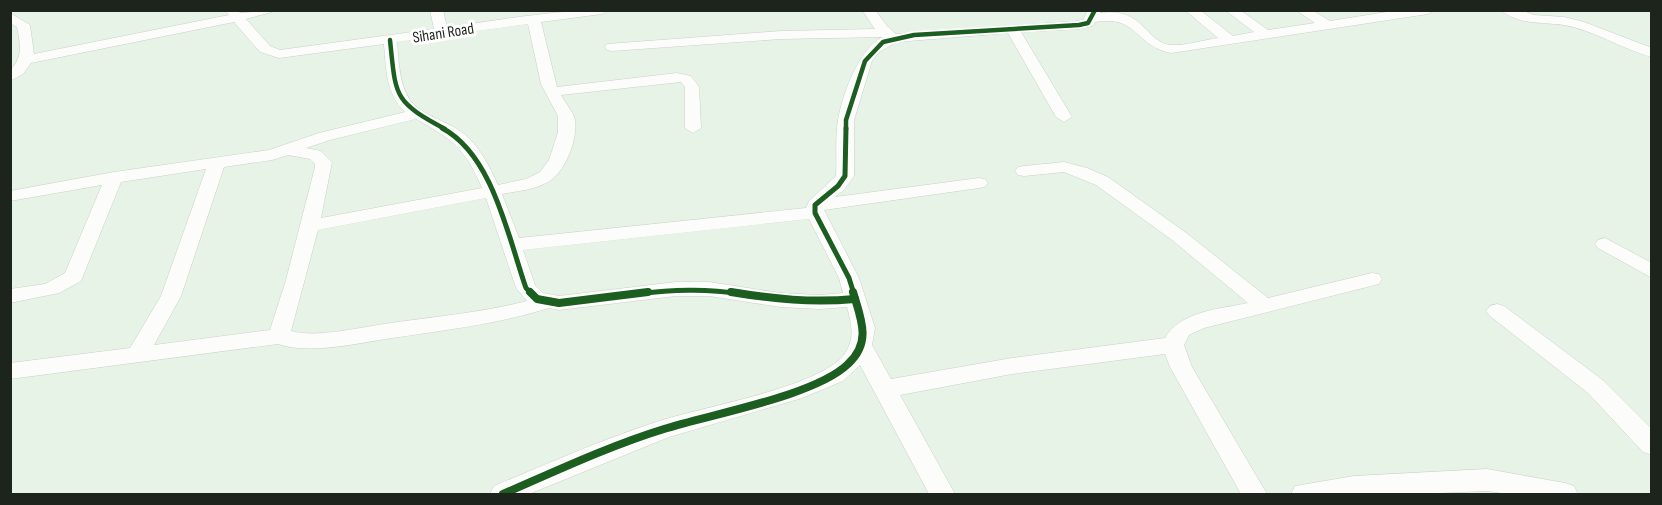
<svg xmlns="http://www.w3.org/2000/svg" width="1662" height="505" viewBox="0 0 1662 505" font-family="'Sofia Sans Condensed',sans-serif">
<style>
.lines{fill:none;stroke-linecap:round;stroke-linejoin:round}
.minor-casing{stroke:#c8d0c7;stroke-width:1}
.minor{fill:#fcfdfb;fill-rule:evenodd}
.cycleway-far2-casing{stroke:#fff;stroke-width:8}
.cycleway-far1-casing{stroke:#fff;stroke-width:9}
.cycleway-casing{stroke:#fff;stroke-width:11}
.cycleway-far2{stroke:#1b5e20;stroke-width:4.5}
.cycleway-far1{stroke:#1b5e20;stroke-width:5}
.cycleway{stroke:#1b5e20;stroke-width:8}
.labels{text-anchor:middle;stroke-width:6;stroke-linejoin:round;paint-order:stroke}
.far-street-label{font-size:16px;fill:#1c241b;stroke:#fff}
</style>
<rect width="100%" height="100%" fill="#e8f3e7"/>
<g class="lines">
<defs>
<g id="minor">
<path d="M225 10H238L240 13 279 10 246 19 270 46 280 50 434 29 430 10H443L447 27C502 20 553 10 608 10L602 14 541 22 557 87 677 73 691 76 699 87 701 128 693 133 685 128V87L681 82 561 95C565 103 573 111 575 120 578 139 565 173 548 182 534 190 517 191 502 194L519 238 806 208 809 201 836 176C837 158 835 138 838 120 842 96 859 47 883 37L781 39 612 51 607 50 605 47 607 44 781 31 875 29 862 10H875L887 26 896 34 1079 21 1083 20 1088 10H1101L1100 13C1145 7 1145 43 1171 45 1185 46 1204 40 1218 38L1185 10H1200L1233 36 1254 32 1225 10H1240L1268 30 1315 23 1296 10H1312L1330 21 1399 10H1434L1428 14 1171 53C1133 45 1139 15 1095 22L1093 26 1079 29 1021 32 1072 117 1064 122 1056 117 1008 33 896 42 878 53 872 61 854 120V176L844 190 835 197 979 178 985 179 988 183 985 187 979 188 824 210 859 278 875 328 872 345 891 379 1012 358 1165 338C1180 311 1220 309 1248 303L1172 240 1096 185 1064 172 1024 176 1018 175 1015 171 1018 167 1024 166 1064 162 1087 168 1108 177 1185 232 1268 298 1372 273 1379 274 1382 279 1379 284 1204 328 1189 335 1184 345 1192 367 1267 494H1241L1170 367 1165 354 1012 374 900 395 955 494H929L860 365 843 381 802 398 669 437 529 494H490L494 486C547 464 601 440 656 422 701 407 811 389 841 358 856 342 852 325 847 307L820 309 780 307 709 296H676L559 310 549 308C498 324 445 330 392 338 359 343 309 355 278 344L10 379V363L130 348 161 296 206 169 121 182 81 281 59 293 10 303V289L45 284 65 273 102 185 10 201V191L114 172 269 150 319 133 405 112C386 94 386 69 384 44L279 58 260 52 234 22 31 63 23 74 10 81V70C24 57 20 43 17 27L10 23V13L30 25 34 54 229 15ZM528 24 541 84 558 116V132L549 160 540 172 526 179 498 185C489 165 477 141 457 129 443 120 420 114 410 100 399 84 399 61 397 42ZM416 119C453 140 465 148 482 188L321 218 332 162 321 151 306 148 330 140ZM288 155 310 159 315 164V167L286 280 270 330 154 345 181 296 224 167 272 160ZM486 198 516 288 527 301C480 313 431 317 384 324 358 328 315 338 291 331L318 230ZM809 219 839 278 843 293 820 295 780 293 709 282H676L559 296 543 293 535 285 523 250Z"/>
<path d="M1501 10H1521L1534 15 1564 17 1584 22 1652 48V57C1621 49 1594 30 1564 25 1543 22 1518 25 1501 10Z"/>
<polygon points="1605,238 1652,263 1652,278 1598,248 1595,244 1598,240"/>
<polygon points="1497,304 1504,306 1604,381 1652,429 1652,455 1643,452 1588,393 1490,316 1486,311 1490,306"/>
<polygon points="1487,469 1565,483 1574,486 1578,494 1509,494 1487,491 1413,494 1291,494 1295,486 1354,476"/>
</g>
</defs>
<use href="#minor" class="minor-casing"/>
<use href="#minor" class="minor"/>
<defs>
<g id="cycleway-far2">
<path d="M390 40C396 97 393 101 445 129"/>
<polyline points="846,129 846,120 865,61 883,42 914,35 1079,25 1088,23 1095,10"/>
</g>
<g id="cycleway-far1">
<path d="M442 128C493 155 508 237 526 288L532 294"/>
<polyline points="846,128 845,176 838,186 815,205 815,213 849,278 854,294"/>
<path d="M635 294C672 290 704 288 741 294"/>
</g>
<g id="cycleway">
<polyline points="530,292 537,299 559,303 648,292"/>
<path d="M731 292C773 299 812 303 855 299"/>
<path d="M503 494C556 471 609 446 664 429 711 414 815 396 848 364 872 342 861 319 853 292"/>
</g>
</defs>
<use href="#cycleway-far2" class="cycleway-far2-casing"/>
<use href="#cycleway-far1" class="cycleway-far1-casing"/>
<use href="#cycleway" class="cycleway-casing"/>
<use href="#cycleway-far2" class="cycleway-far2"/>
<use href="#cycleway-far1" class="cycleway-far1"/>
<use href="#cycleway" class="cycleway"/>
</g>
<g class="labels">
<g class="far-street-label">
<text transform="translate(443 32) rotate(-9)" y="6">Sihani Road</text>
</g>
</g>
<rect width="1662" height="505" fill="none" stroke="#1c241b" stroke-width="24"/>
</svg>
